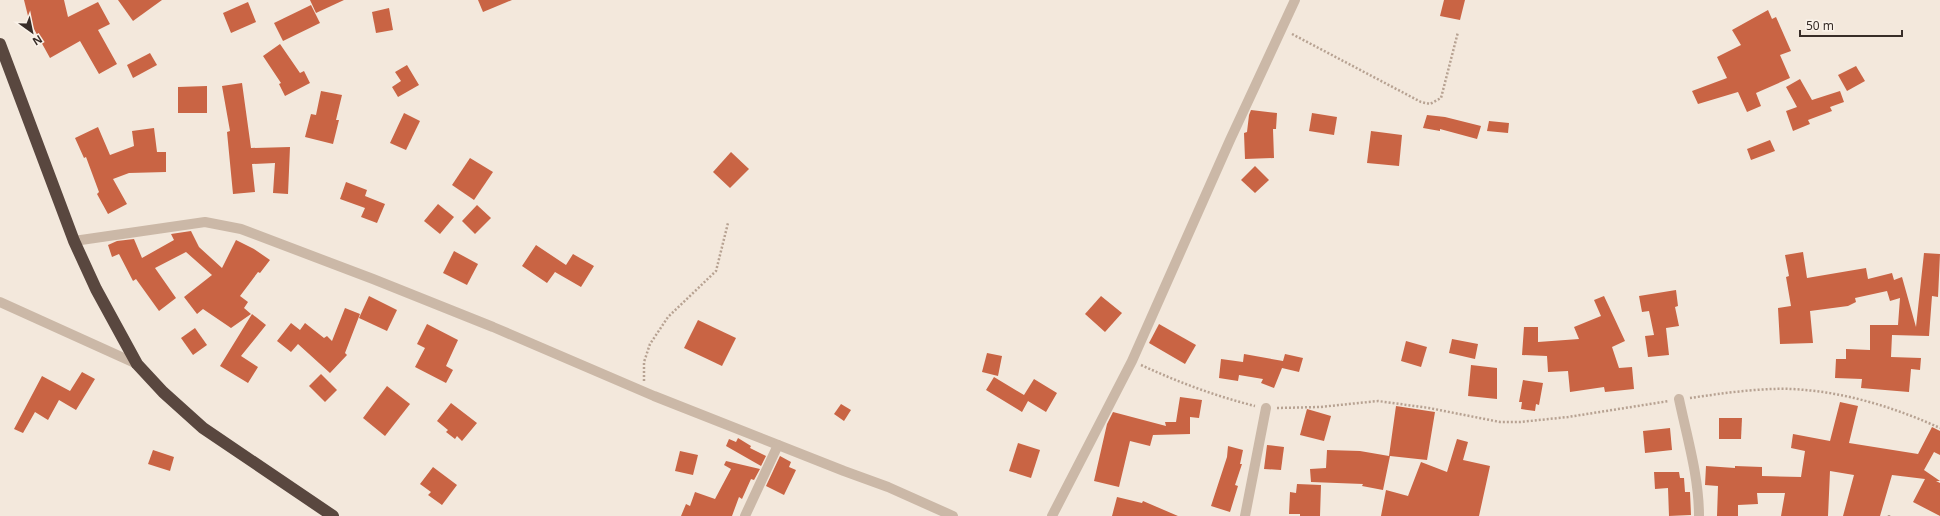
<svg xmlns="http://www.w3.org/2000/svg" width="1940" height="516" viewBox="0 0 1940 516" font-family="'Noto Sans',sans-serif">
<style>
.building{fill:#c96444}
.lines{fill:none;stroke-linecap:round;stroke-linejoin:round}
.path{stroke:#b7a292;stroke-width:2.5;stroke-dasharray:2 2;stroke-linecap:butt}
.street{stroke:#cbb8a7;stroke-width:10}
.highway{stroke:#59473f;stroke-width:12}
</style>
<rect width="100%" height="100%" fill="#f3e8dc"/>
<g class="building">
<polygon points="24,0 64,0 68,17 98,2 110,24 98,30 117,64 99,74 80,41 50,58 29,20"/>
<polygon points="118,0 162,0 133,21"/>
<polygon points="310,0 344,0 316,13"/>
<polygon points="478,0 512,0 483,12"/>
<polygon points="1444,0 1465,0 1460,20 1440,16"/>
<polygon points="248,2 256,22 231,33 223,13"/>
<polygon points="311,5 320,23 283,41 274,23"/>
<polygon points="389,8 393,30 376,33 372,12"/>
<polygon points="1768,10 1772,19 1776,17 1791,51 1780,55 1790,78 1756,93 1761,106 1747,112 1738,92 1698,104 1692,91 1727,78 1717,57 1741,45 1732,30"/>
<polygon points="280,44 300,73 304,71 310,83 285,96 279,84 281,83 263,56"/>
<polygon points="150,53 157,65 133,78 127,65"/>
<polygon points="407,65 419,85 398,97 392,87 401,81 395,72"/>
<polygon points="1856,66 1865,81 1847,91 1838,75"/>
<polygon points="1800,79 1812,100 1840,91 1844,102 1830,107 1832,111 1808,120 1810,124 1793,131 1786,111 1797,107 1786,87"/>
<polygon points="242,83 251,148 290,147 288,194 273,193 275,163 252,164 255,192 233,194 227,132 230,131 222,86"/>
<polygon points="207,86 207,113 178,113 178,87"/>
<polygon points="321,91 342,95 336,120 339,120 333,144 305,137 311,114 316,115"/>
<polygon points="1251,110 1277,113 1276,129 1273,129 1274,158 1245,159 1244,133 1247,132 1249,115"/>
<polygon points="404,113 420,121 406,150 390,143"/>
<polygon points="1312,113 1337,117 1334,135 1309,131"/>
<polygon points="1427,115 1445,117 1481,126 1477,139 1440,129 1440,131 1423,128"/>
<polygon points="1489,121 1509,123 1508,133 1487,131"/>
<polygon points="98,127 110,155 134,146 132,131 154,128 157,152 166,152 166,172 129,173 113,179 127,204 108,214 97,194 99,192 86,157 84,158 75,138"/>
<polygon points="1371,131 1402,135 1399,166 1367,163"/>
<polygon points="1770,140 1775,151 1751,160 1747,149"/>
<polygon points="731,152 749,169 730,188 713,172"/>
<polygon points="470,158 493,172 474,200 452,185"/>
<polygon points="1255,166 1269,180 1255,193 1241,180"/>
<polygon points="346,182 367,190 365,196 385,204 377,223 361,217 365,208 340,199"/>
<polygon points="438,204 454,217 440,234 424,221"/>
<polygon points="477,205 491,218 475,234 462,221"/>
<polygon points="191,231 199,247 222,268 236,240 254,249 270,260 260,273 258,272 240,296 248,302 244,308 251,314 231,328 203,309 197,314 184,297 212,275 186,252 155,268 176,298 159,311 136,279 133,281 119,254 112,257 108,245 117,241 134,239 142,258 174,240 171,234"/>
<polygon points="536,245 566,265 573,254 594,266 581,287 555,272 547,283 522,266"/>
<polygon points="454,251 478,264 467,285 443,273"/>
<polygon points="1803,252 1807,278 1866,268 1868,279 1892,273 1894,280 1902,277 1916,327 1924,253 1940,254 1938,297 1932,296 1929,336 1892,335 1891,357 1921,358 1920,370 1911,369 1909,392 1861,388 1862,379 1835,378 1836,359 1846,359 1846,349 1870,350 1870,325 1898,325 1900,298 1890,301 1887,291 1855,298 1856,302 1848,306 1810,311 1813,343 1780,344 1778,308 1791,306 1786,277 1789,276 1785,255"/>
<polygon points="1676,290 1678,306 1675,307 1679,326 1666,328 1669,355 1648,357 1645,336 1654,335 1649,311 1642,312 1639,296"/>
<polygon points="369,296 397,310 387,331 359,318"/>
<polygon points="1101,296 1122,313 1105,332 1085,314"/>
<polygon points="1604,296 1625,341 1612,347 1619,368 1632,367 1634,389 1605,392 1604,387 1570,392 1568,371 1548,372 1547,356 1522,355 1524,327 1538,327 1538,342 1579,339 1574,327 1601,316 1594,300"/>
<polygon points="345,308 360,314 345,353 347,355 330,373 298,344 291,352 277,341 291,323 300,330 305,323 324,338 327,336 332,341"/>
<polygon points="252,314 266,325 241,356 258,367 248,383 220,366"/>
<polygon points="698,320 736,338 722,366 684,348"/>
<polygon points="427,324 458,340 446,366 453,370 446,383 415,367 425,348 417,344"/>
<polygon points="1159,324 1196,345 1185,364 1149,343"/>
<polygon points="195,328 207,345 193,355 181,338"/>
<polygon points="1452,339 1478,344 1475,359 1449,353"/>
<polygon points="1406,341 1427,347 1421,367 1401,361"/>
<polygon points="987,353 1002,356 998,376 982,372"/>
<polygon points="1244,354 1283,361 1285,354 1303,358 1299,372 1282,368 1274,388 1261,383 1263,379 1239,375 1238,381 1219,378 1221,359 1243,362"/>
<polygon points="1471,365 1497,368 1497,399 1468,396"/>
<polygon points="82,372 95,379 76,410 59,400 48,420 35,412 23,433 14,429 42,376 70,391"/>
<polygon points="321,374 337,390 325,402 309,386"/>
<polygon points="994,377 1024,395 1034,379 1057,393 1046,412 1028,401 1022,412 986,390"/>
<polygon points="1523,380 1543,383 1539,405 1536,404 1535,411 1521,409 1522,402 1519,402"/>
<polygon points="387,386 410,404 385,436 363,418"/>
<polygon points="1180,397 1202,400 1199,418 1190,417 1190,434 1153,435 1150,446 1130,441 1119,487 1094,481 1107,424 1113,412 1166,426 1165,422 1176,422"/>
<polygon points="1840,402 1858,406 1849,443 1918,454 1932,427 1940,431 1940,455 1934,452 1924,470 1940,481 1936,481 1940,483 1940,516 1913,502 1925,479 1892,475 1880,516 1843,516 1854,475 1830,471 1828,516 1781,516 1785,493 1757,493 1758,504 1738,505 1738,516 1717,516 1718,486 1705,485 1706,466 1735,468 1735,466 1762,467 1762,476 1801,477 1805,451 1791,448 1793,434 1830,441"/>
<polygon points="451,403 477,423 462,441 457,436 455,439 446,432 448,430 437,421"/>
<polygon points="841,404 851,410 844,421 834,414"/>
<polygon points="1396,406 1435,412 1427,460 1390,456 1383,490 1362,486 1363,484 1311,482 1310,469 1326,468 1327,450 1360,451 1389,456"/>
<polygon points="1307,409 1331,416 1324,441 1300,435"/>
<polygon points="1719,418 1742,418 1741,439 1719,439"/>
<polygon points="1670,428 1672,450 1645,453 1643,431"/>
<polygon points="738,438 751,446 750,448 766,456 761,466 726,446 729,439 736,442"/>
<polygon points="1457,439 1468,442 1463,460 1490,466 1479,516 1381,516 1386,490 1408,496 1421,462 1447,472"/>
<polygon points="1018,443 1040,450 1031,478 1009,471"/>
<polygon points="1267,445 1284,447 1281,470 1264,469"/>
<polygon points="1228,446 1243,450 1240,464 1242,464 1235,485 1238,486 1230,512 1211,506 1227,457"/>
<polygon points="153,450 174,457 170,471 148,464"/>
<polygon points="680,451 698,455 693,475 675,471"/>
<polygon points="780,456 791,462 789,467 796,470 784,495 766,486"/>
<polygon points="726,461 760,469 754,480 751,479 742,499 739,497 732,516 681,516 686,504 690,506 695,492 715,499 731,469 724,465"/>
<polygon points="433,467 457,485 442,505 428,495 431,492 420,484"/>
<polygon points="1654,472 1679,472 1680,478 1684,478 1685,492 1690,492 1691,515 1669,516 1668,488 1655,489"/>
<polygon points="1297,484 1321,485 1320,516 1300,516 1300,514 1289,514 1290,492 1296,493"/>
<polygon points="1117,497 1142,503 1143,501 1178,516 1112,516"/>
</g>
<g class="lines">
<g class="path">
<polyline points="1292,34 1421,102 1430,104 1441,98 1458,32"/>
<path d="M1141 365C1178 382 1215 396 1255 406"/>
<polyline points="644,381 644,362 650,344 668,317 716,271 728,223"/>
<path d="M1690 398C1725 393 1770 386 1805 390 1852 394 1898 409 1940 428"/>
<polyline points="1277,408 1320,407 1378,401 1429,408 1500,422 1520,422 1568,417 1669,401"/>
<polyline points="1889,516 1889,515"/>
</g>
<g class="street">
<polyline points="74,241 205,222 241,229 373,279 493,327 654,396 844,471 888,487 953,516"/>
<polyline points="0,302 137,364"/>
<path d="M1679 399C1687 437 1699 477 1699 516"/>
<polyline points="745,516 778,445"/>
<polyline points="1052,516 1132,361 1230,140 1295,0"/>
<polyline points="1245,516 1266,408"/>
</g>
<polyline class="highway" points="0,44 74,241 96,289 137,364 163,392 203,428 333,516"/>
</g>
<g transform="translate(32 32) rotate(147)" stroke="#faf2e9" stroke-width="3" paint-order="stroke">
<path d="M0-3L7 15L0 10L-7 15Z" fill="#382d28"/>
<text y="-6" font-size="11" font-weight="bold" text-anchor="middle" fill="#382d28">N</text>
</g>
<path d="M1800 30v6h102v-6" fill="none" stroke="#382d28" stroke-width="2"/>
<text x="1806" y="30" font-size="12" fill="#382d28" stroke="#faf2e9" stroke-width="3" paint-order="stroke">50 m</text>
</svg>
